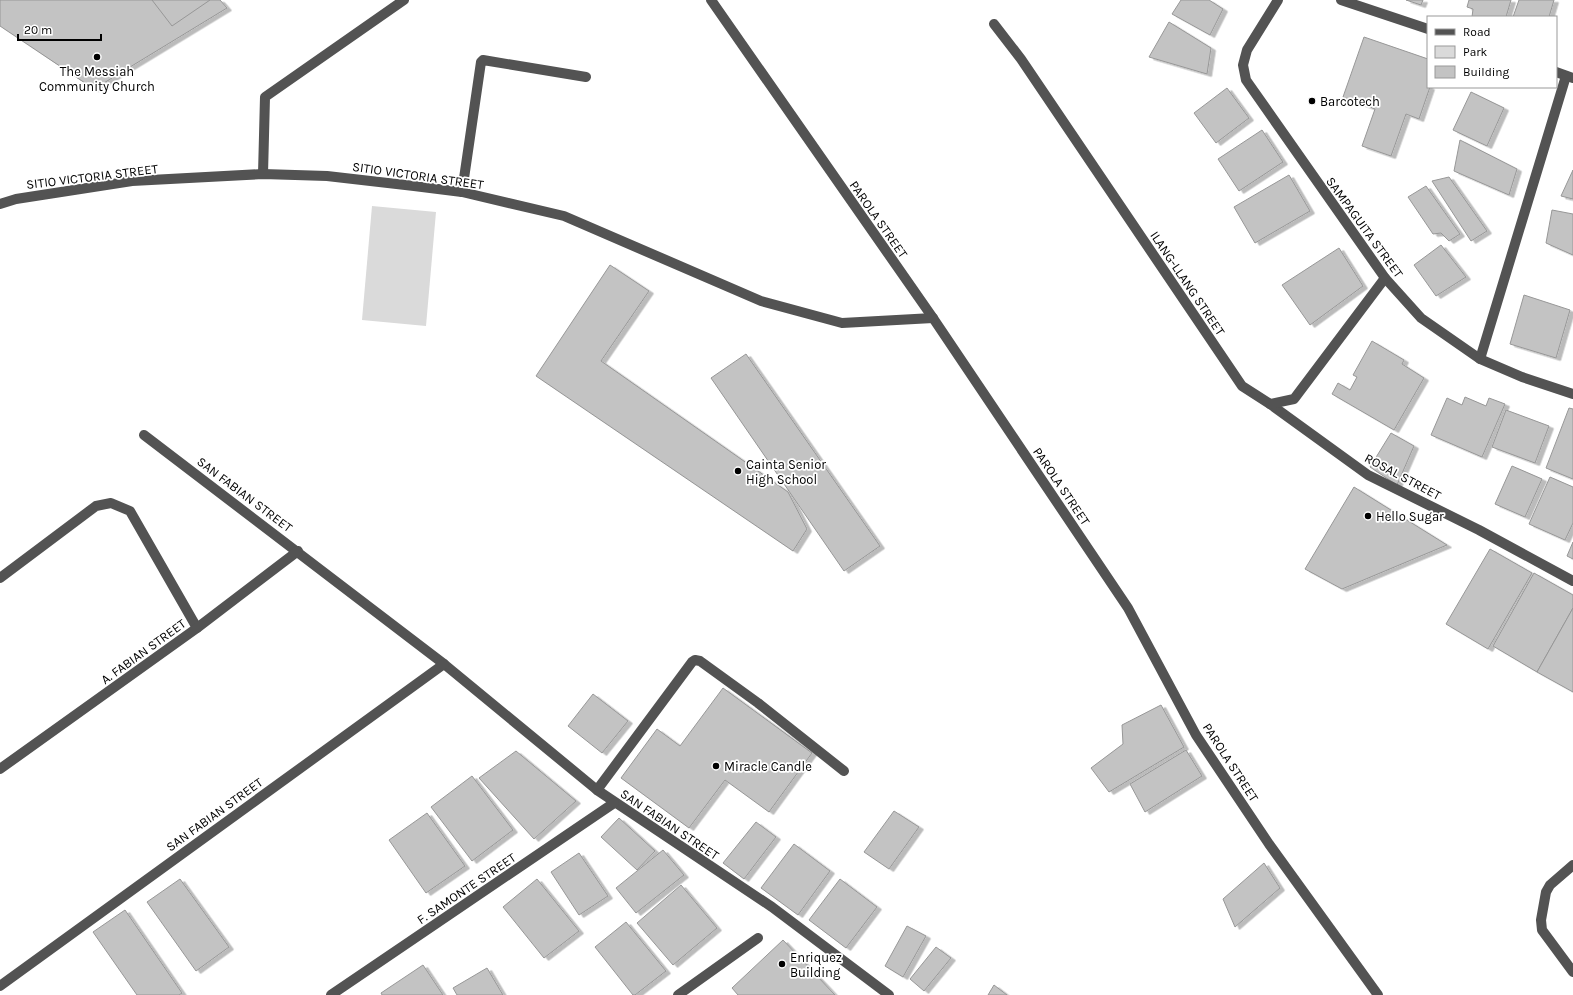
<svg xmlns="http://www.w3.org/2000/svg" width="1573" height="995" viewBox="0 0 1573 995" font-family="Karla,sans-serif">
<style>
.green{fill:#dadada}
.building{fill:#c3c3c3;stroke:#979797;filter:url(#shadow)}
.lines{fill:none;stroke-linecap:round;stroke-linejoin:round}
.minor{stroke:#535353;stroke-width:10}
.poi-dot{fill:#000;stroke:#fff;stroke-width:1.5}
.labels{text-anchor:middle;stroke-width:3.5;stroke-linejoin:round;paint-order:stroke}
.poi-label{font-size:13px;fill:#000;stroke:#fff;text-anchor:start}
.street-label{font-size:13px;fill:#000;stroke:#fff}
</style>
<defs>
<filter id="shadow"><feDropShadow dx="4.5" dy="2.5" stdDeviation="0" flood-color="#0004"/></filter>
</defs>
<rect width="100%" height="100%" fill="#fff"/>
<polygon class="green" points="372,206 436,212 426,326 362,320"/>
<g class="building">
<polygon points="0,0 36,0 130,66 94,89 0,25"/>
<polygon points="0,0 220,0 227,8 94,89 0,26"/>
<polygon points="152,0 210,0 172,26"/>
<polygon points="1181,0 1209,0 1223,9 1210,35 1172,14"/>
<polygon points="1406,0 1423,0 1421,5"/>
<polygon points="1469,0 1511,0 1506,17 1472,17 1473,9 1467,7"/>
<polygon points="1519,0 1554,0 1549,17 1513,17"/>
<polygon points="1169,22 1211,48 1207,74 1149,57"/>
<polygon points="1364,37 1428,59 1428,87 1430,87 1419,119 1406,114 1391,156 1362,146 1375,109 1343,97"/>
<polygon points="1227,88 1249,118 1216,143 1194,113"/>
<polygon points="1471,92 1504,108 1487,146 1453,130"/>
<polygon points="1262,130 1283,162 1239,191 1218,159"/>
<polygon points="1460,140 1517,169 1509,195 1454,171"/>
<polygon points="1573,170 1573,199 1561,196"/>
<polygon points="1289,175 1310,211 1255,243 1234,207"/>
<polygon points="1449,177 1487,231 1471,241 1432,181"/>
<polygon points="1426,186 1460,234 1449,241 1441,233 1433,234 1408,197"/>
<polygon points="1552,210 1573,214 1573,255 1546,243"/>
<polygon points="1441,245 1466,277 1436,296 1414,265"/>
<polygon points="1339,248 1363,286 1310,325 1282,285"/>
<polygon points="610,265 649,291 601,361 788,492 807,529 793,551 536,376"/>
<polygon points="1524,295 1570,310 1556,358 1510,344"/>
<polygon points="1372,341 1404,360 1402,364 1424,378 1394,430 1332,394 1338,383 1350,390 1357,377 1353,375"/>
<polygon points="746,354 880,546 844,571 711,378"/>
<polygon points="1465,397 1486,406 1489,398 1505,404 1482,457 1431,435 1447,398 1462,405"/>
<polygon points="1569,408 1573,409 1573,479 1546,468"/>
<polygon points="1506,410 1549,426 1535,463 1492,447"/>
<polygon points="1391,433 1414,446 1397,485 1370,467"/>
<polygon points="1512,466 1542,479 1525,517 1495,504"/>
<polygon points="1550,477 1573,487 1573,523 1565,540 1529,524"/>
<polygon points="1354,487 1447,545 1342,589 1305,569"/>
<polygon points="1573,542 1573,559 1567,556"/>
<polygon points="1490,549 1532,573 1488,649 1446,624"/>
<polygon points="1534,573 1573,595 1573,608 1537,672 1493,646"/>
<polygon points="1573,608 1573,692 1537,672"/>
<polygon points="723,688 812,753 769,812 725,780 689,828 621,778 657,729 680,746"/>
<polygon points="593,694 628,721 602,753 568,726"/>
<polygon points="1161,705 1184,747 1109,792 1091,768 1123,744 1122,725"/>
<polygon points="1186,750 1202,776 1145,812 1130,784"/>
<polygon points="516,751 576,801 534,839 479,778"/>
<polygon points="472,776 513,830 472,861 431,807"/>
<polygon points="894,811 919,827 889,869 864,852"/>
<polygon points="427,813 465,866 426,893 389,840"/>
<polygon points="619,818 655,851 637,870 601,837"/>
<polygon points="756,822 776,837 744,879 723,863"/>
<polygon points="794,844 830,871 798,915 761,888"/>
<polygon points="663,850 684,875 636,913 616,888"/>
<polygon points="579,853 608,896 579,915 551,872"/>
<polygon points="1264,863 1280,888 1235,927 1223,899"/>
<polygon points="180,879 229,947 196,971 147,902"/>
<polygon points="537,879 579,931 544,958 503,907"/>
<polygon points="840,879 877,907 846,948 809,920"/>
<polygon points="681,885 717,928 673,965 637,923"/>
<polygon points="125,910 182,993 179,995 137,995 93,932"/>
<polygon points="626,922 666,971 635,995 633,995 595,947"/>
<polygon points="907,926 926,936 903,977 885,966"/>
<polygon points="783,940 835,995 738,995 732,988"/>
<polygon points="936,947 951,958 924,991 910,979"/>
<polygon points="423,965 443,995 382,995 381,993"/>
<polygon points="487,968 503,995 457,995 453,988"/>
<polygon points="994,985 1007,995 988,995"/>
</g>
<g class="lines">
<g class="minor">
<polyline points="711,0 933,318 1128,608 1196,735 1269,844 1378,995"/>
<polyline points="1278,0 1247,50 1243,65 1246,80 1385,278 1421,318 1480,359 1522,377 1573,394"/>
<polyline points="1341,0 1428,29"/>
<polyline points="994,24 1021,59 1242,386 1270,404 1368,475 1479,530 1573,581"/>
<polyline points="1556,72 1573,78"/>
<polyline points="263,174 265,97 404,0"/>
<polyline points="462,192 481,62 483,60 586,77"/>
<polyline points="0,204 16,199 132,181 263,174 327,176 414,186 462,192 564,216 761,301 842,323 933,318"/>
<polyline points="1480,359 1566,76"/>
<polyline points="1270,404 1294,399 1385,278"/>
<polyline points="144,435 444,664 597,790 772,907 889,995"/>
<polyline points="0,578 96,506 111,503 130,511 197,628"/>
<polyline points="0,769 197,628 298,551"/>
<polyline points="597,790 692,662 695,660 700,661 758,703 844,771"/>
<polyline points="1573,865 1550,885 1546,892 1541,920 1542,930 1573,972"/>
<polyline points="0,986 444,664"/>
<polyline points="331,995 614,803"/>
<polyline points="678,995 758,938"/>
</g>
</g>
<g class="poi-dot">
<circle cx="97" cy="57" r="4"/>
<circle cx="1312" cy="101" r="4"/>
<circle cx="738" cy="471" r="4"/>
<circle cx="1368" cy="516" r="4"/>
<circle cx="716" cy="766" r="4"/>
<circle cx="782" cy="964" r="4"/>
</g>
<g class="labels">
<g class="poi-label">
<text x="97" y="76" text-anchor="middle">The Messiah<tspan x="97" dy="15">Community Church</tspan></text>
<text x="1320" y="106">Barcotech</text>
<text x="746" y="469">Cainta Senior<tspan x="746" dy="15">High School</tspan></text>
<text x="1376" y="521">Hello Sugar</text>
<text x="724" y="771">Miracle Candle</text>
<text x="790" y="962">Enriquez<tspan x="790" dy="15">Building</tspan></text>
</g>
<g class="street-label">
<text transform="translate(418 175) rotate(8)" y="5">SITIO VICTORIA STREET</text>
<text transform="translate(92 176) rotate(-7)" y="5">SITIO VICTORIA STREET</text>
<text transform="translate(879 219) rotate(55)" y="5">PAROLA STREET</text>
<text transform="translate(1365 227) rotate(54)" y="5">SAMPAGUITA STREET</text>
<text transform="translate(1188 283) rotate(56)" y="5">ILANG-LLANG STREET</text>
<text transform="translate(1403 476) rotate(28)" y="5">ROSAL STREET</text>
<text transform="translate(1062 486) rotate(56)" y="5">PAROLA STREET</text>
<text transform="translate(245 494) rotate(37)" y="5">SAN FABIAN STREET</text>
<text transform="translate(143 651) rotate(-36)" y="5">A. FABIAN STREET</text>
<text transform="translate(1231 762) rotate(57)" y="5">PAROLA STREET</text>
<text transform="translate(214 814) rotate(-36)" y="5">SAN FABIAN STREET</text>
<text transform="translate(670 824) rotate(34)" y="5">SAN FABIAN STREET</text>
<text transform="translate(466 888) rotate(-34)" y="5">F. SAMONTE STREET</text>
</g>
</g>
<rect x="1427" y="16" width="130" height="72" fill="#ffffff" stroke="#999999"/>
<rect x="1435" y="29" width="20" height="6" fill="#535353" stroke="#999999"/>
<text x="1463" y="36" font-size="12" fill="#000000">Road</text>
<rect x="1435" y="46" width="20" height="12" fill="#dadada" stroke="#999999"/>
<text x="1463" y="56" font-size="12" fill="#000000">Park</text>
<rect x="1435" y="66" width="20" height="12" fill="#c3c3c3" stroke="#999999"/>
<text x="1463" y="76" font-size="12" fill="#000000">Building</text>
<path d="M18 34v6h83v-6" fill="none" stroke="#000000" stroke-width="2"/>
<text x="24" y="34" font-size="12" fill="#000000" stroke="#ffffff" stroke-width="3" paint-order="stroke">20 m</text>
</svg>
